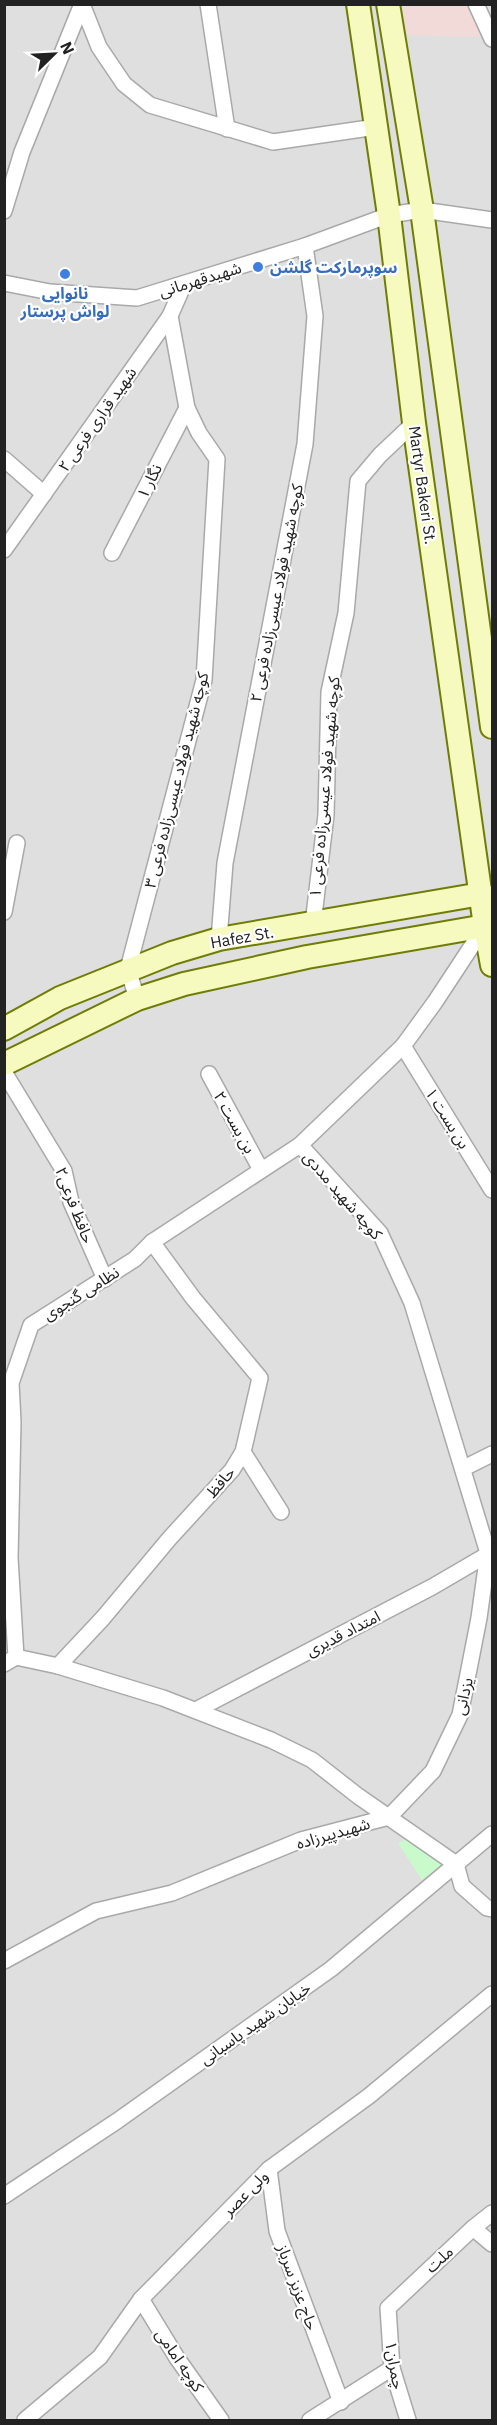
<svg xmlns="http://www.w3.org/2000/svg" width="497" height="2425" viewBox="0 0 497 2425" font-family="'IBM Plex Sans','Noto Sans Arabic',sans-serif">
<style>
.residential{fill:#e0dfdf}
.commercial{fill:#f2dad9}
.park{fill:#c8facc}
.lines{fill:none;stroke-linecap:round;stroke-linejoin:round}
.minor-casing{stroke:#a9a9a9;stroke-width:18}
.secondary-casing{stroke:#707d05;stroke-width:26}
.minor{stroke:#fff;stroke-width:15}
.secondary{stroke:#f7fabf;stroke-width:22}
.shop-dot{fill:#3f7fe0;stroke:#fff;stroke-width:2}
.labels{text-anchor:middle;stroke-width:4.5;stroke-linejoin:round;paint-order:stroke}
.shop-label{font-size:16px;font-weight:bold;fill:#366cbe;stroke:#fff;text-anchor:start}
.street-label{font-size:16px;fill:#222;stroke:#fff}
</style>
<rect width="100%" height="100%" fill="#f2efe9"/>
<rect class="residential" x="5" y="5" width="487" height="2415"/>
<polygon class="commercial" points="402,5 470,5 485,37 407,35"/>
<polygon class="park" points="410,1838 446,1861 422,1880 398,1843"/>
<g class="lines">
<defs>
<g id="minor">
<polyline points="82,4 99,47 124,84 150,105 273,142 376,127"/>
<polyline points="208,4 227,129"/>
<polyline points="476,4 492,39"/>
<polyline points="4,211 22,152 82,4"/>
<polyline points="4,283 50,292 137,298 305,246 389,215 422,210 492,220"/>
<polyline points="4,459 44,494"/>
<polyline points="4,550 170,316 184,284"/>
<polyline points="112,553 187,408"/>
<polyline points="4,912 17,843"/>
<polyline points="313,924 326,815 329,692 346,613 358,481 380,455 414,423"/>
<polyline points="219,939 225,863 305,444 315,316 305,246"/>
<polyline points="137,999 128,969 204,680 217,459 199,433 187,408 170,316"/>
<polyline points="403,1046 492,1190"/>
<polyline points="4,1072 64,1171 71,1202 105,1279"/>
<polyline points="209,1074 261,1170"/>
<polyline points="243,1452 281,1512"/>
<polyline points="464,1468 492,1454"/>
<polyline points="16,1657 58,1666 103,1618 169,1539 232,1470 243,1452 260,1378 193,1298 152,1242"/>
<polyline points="4,1664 16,1657 10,1558 13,1422 11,1383 31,1325 135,1259 152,1242 300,1145"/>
<polyline points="58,1666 163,1698 271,1740 312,1760 358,1796 456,1864 462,1886 487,1908 492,1909"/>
<polyline points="196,1710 432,1587 492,1552"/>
<polyline points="389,1817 433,1771 460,1715 479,1618 488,1553 412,1303 380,1233 300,1145 403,1046 435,1002 485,926"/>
<polyline points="4,1961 96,1911 172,1893 301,1840 389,1817"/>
<polyline points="269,2169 277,2231 341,2402"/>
<polyline points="4,2196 117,2121 331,1969 492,1834"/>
<polyline points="473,2228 492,2244"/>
<polyline points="141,2299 177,2358 221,2420"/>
<polyline points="25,2420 100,2357 141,2299 269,2169 369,2096 492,1994"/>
<polyline points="310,2420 392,2368"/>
<polyline points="408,2420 392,2368 388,2308 473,2228 492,2213"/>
</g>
<g id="secondary">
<polyline points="358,4 389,215 414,423 485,926 492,965"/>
<polyline points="388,4 422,210 492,727"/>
<polyline points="4,1029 60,998 172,953 219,939 481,894 492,899"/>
<polyline points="4,1064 137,999 184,984 307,957 485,926 492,922"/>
</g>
</defs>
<use href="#minor" class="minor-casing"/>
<use href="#secondary" class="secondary-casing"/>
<use href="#minor" class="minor"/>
<use href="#secondary" class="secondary"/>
</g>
<g class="shop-dot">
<circle cx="258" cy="267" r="6"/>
<circle cx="65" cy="274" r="6"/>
</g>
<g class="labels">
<g class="shop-label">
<text x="270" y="273">سوپرمارکت گلشن</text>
<text x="65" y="299" text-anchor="middle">نانوایی<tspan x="65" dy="18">لواش پرستار</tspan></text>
</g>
<g class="street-label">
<text transform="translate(200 279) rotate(-17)" y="6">شهیدقهرمانی</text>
<text transform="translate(97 419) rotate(-55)" y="6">شهید قراری فرعی ۲</text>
<text transform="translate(149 481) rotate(-63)" y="6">نگار ۱</text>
<text transform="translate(423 485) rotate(82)" y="6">Martyr Bakeri St.</text>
<text transform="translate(276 593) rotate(-79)" y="6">کوچه شهید فولاد عیسی‌زاده فرعی ۲</text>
<text transform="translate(176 780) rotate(-76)" y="6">کوچه شهید فولاد عیسی‌زاده فرعی ۳</text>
<text transform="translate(324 787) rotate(-85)" y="6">کوچه شهید فولاد عیسی‌زاده فرعی ۱</text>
<text transform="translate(242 937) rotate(-10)" y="6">Hafez St.</text>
<text transform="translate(448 1118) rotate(58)" y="6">بن بست ۱</text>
<text transform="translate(235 1122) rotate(61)" y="6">بن بست ۲</text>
<text transform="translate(343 1195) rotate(49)" y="6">کوچه شهید مددی</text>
<text transform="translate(75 1205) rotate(69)" y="6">حافظ فرعی۲</text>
<text transform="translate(81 1293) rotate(-32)" y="6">نظامی گنجوی</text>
<text transform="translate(220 1482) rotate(-49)" y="6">حافظ</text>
<text transform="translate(343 1633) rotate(-27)" y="6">امتداد قدیری</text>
<text transform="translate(463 1696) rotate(-77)" y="6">یزدانی</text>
<text transform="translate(333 1833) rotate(-16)" y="6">شهیدپیرزاده</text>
<text transform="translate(255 2023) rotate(-35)" y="6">خیابان شهید پاسبانی</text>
<text transform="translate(245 2193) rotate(-45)" y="6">ولی عصر</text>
<text transform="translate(439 2259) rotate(-43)" y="6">ملت</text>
<text transform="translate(298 2287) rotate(70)" y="6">حاج عزیز سرباز</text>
<text transform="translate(180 2360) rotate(56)" y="6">کوچه امامی</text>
<text transform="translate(395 2365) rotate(80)" y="6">چمران۱</text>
</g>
</g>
<rect width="497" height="2425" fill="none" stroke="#222222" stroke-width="12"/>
<g transform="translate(54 54) rotate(66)" stroke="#ffffff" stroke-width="4.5" paint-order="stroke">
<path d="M0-4.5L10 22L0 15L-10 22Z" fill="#222222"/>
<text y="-9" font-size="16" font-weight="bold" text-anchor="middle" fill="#222222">N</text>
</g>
</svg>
